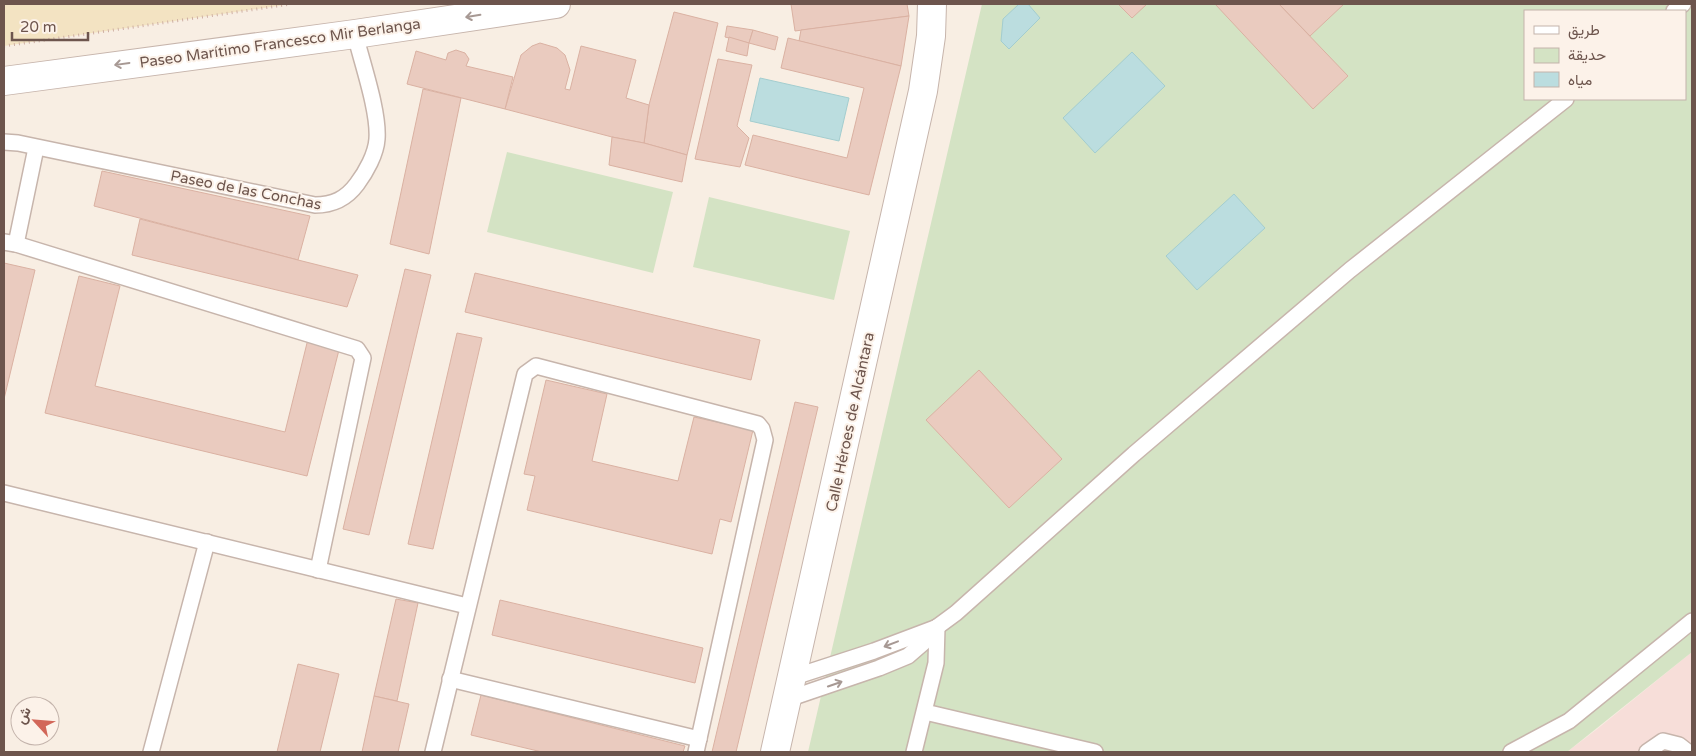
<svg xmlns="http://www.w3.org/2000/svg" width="1696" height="756" viewBox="0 0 1696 756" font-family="'Varela Round',Vazirmatn,sans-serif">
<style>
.commercial{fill:#f7ded9}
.green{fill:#d4e3c4;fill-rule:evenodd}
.sand{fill:#f3e3c2}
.water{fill:#bbdddf;stroke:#a3cdcf}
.building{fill:#eacbbf;stroke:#dab1a2}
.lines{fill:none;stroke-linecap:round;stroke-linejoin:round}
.lane-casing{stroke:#c7b5ac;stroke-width:18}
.street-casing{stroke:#c7b5ac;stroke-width:30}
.path{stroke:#ceafa3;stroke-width:3;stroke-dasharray:1 4;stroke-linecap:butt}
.lane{stroke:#fff;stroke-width:15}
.street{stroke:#fff;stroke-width:28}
.oneway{stroke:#a79994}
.labels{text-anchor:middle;stroke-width:4;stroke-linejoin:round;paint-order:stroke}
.street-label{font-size:15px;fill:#6d554d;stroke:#fcf2e9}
</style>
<rect width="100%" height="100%" fill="#f8eee3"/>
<polygon class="commercial" points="1692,652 1692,752 1567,752 1596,730"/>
<g class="green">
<path d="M982 4H1692V652L1567 752H808ZM1525 11H1685V99H1525Z"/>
<polygon points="507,152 673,192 653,273 487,232"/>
<polygon points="709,197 850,231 834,300 693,267"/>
</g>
<polygon class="sand" points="4,4 291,4 4,46"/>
<g class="water">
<polygon points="1019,4 1028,4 1040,18 1009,49 1001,41 1003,19"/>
<polygon points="1132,52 1165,86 1095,153 1063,118"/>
<polygon points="760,78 849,98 839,141 750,121"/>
<polygon points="1234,194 1265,228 1197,290 1166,256"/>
</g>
<g class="building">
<polygon points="791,4 907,4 909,16 795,31"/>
<polygon points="1118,4 1147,4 1132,18"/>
<polygon points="1215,4 1279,4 1348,76 1313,109"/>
<polygon points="1279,4 1344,4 1310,36"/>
<polygon points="674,12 718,23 687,155 644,143 649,105"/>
<polygon points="909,16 901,66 799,41 801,30"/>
<polygon points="727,26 753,30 749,43 725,37"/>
<polygon points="753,30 778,37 775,50 749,43"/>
<polygon points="729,37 749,43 747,56 726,51"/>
<polygon points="788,38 901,66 869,195 745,165 753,135 847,158 864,88 781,68"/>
<polygon points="540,43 557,48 565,55 570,70 565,89 570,90 581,46 636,60 626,98 649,105 644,143 612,137 505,109 521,55 532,46"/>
<polygon points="456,50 465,53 469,59 466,66 513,77 505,109 407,84 416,51 446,60 448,53"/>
<polygon points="718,59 752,65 737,126 749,138 740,167 695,159"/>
<polygon points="423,89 461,98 429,254 390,244"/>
<polygon points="612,137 644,143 687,155 682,182 609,165"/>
<polygon points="102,171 310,216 298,260 94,206"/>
<polygon points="140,219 298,260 358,275 347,307 132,255"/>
<polygon points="4,263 35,270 4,399"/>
<polygon points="405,269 431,275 369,535 343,529"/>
<polygon points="475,273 760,340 751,380 465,312"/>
<polygon points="79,276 120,286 95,386 285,432 308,339 340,346 307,476 45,413"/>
<polygon points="457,333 482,338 433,549 408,544"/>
<polygon points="979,370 1062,459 1009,508 926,420"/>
<polygon points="546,380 607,394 592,461 678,481 694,417 753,430 731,522 720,519 712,554 527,510 535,476 524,474"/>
<polygon points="795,402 818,407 736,752 712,752"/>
<polygon points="396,599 418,603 397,701 374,696"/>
<polygon points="500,600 703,648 695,683 492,635"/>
<polygon points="298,664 339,674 320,752 277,752"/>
<polygon points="481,695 685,746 683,752 542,752 471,735"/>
<polygon points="374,696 409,704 398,752 362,752"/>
</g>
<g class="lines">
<defs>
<g id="lane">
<polyline points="1674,11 1683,4"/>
<path d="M4 142 18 143 315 205C333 205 346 199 357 184 366 172 376 154 377 139 379 111 362 63 355 34"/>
<polyline points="4,242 16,244 357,349 363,358 318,570"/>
<polyline points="16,244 36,148"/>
<polyline points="4,493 467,606"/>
<polyline points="794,677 874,651 935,628"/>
<polyline points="450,679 699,739"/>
<polyline points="788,699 879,668 908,656 923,643 937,627 956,613 1134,454 1350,270 1566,99"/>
<polyline points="925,712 1095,752"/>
<polyline points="151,752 207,542"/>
<polyline points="433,752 525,374 536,366 758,424 762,429 765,440 696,752"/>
<polyline points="914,752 936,663 937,627"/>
<polyline points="1511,752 1569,721 1692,621"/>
<polyline points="1647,752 1663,741 1679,745 1688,752"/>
</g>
<g id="street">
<polyline points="4,81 355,34 556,4"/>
<polyline points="775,752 923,91 931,36 932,4"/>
</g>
</defs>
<use href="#lane" class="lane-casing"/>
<use href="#street" class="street-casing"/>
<polyline class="path" points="4,46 291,4"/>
<use href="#lane" class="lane"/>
<use href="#street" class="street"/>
</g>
<defs><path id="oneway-shaft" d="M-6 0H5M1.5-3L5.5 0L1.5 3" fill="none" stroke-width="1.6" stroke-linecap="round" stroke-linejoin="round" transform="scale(1.25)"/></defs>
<g class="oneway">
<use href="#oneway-shaft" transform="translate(473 16) rotate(171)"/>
<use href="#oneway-shaft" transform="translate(122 64) rotate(172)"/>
<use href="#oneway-shaft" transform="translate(891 644) rotate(159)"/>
<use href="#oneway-shaft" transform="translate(835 684) rotate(-19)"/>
</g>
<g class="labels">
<g class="street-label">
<text transform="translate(280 43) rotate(-8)" y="5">Paseo Marítimo Francesco Mir Berlanga</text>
<text transform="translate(246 190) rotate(11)" y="5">Paseo de las Conchas</text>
<text transform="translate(850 422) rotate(-78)" y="5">Calle Héroes de Alcántara</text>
</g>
</g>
<rect width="1696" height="756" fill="none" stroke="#6d554d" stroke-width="10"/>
<rect x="1524" y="10" width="162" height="90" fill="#fcf2e9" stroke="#c3b3ab"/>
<rect x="1534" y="26" width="25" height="8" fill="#ffffff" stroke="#c3b3ab"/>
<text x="1568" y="35" font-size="15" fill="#6d554d">طريق</text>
<rect x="1534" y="48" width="25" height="15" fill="#d4e3c4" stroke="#c3b3ab"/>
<text x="1568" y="60" font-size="15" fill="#6d554d">حديقة</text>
<rect x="1534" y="72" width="25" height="15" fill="#bbdddf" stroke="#c3b3ab"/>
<text x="1568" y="85" font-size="15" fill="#6d554d">مياه</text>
<g transform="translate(35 721) rotate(296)"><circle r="24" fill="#fcf2e9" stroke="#c3b3ab"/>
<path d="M0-4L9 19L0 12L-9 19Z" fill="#d26759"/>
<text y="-8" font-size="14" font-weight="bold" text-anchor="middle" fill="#6d554d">ش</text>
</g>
<path d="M12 32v8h76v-8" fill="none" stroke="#6d554d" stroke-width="2.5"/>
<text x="20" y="32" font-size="15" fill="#6d554d" stroke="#fcf2e9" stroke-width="4" paint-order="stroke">20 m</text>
</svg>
